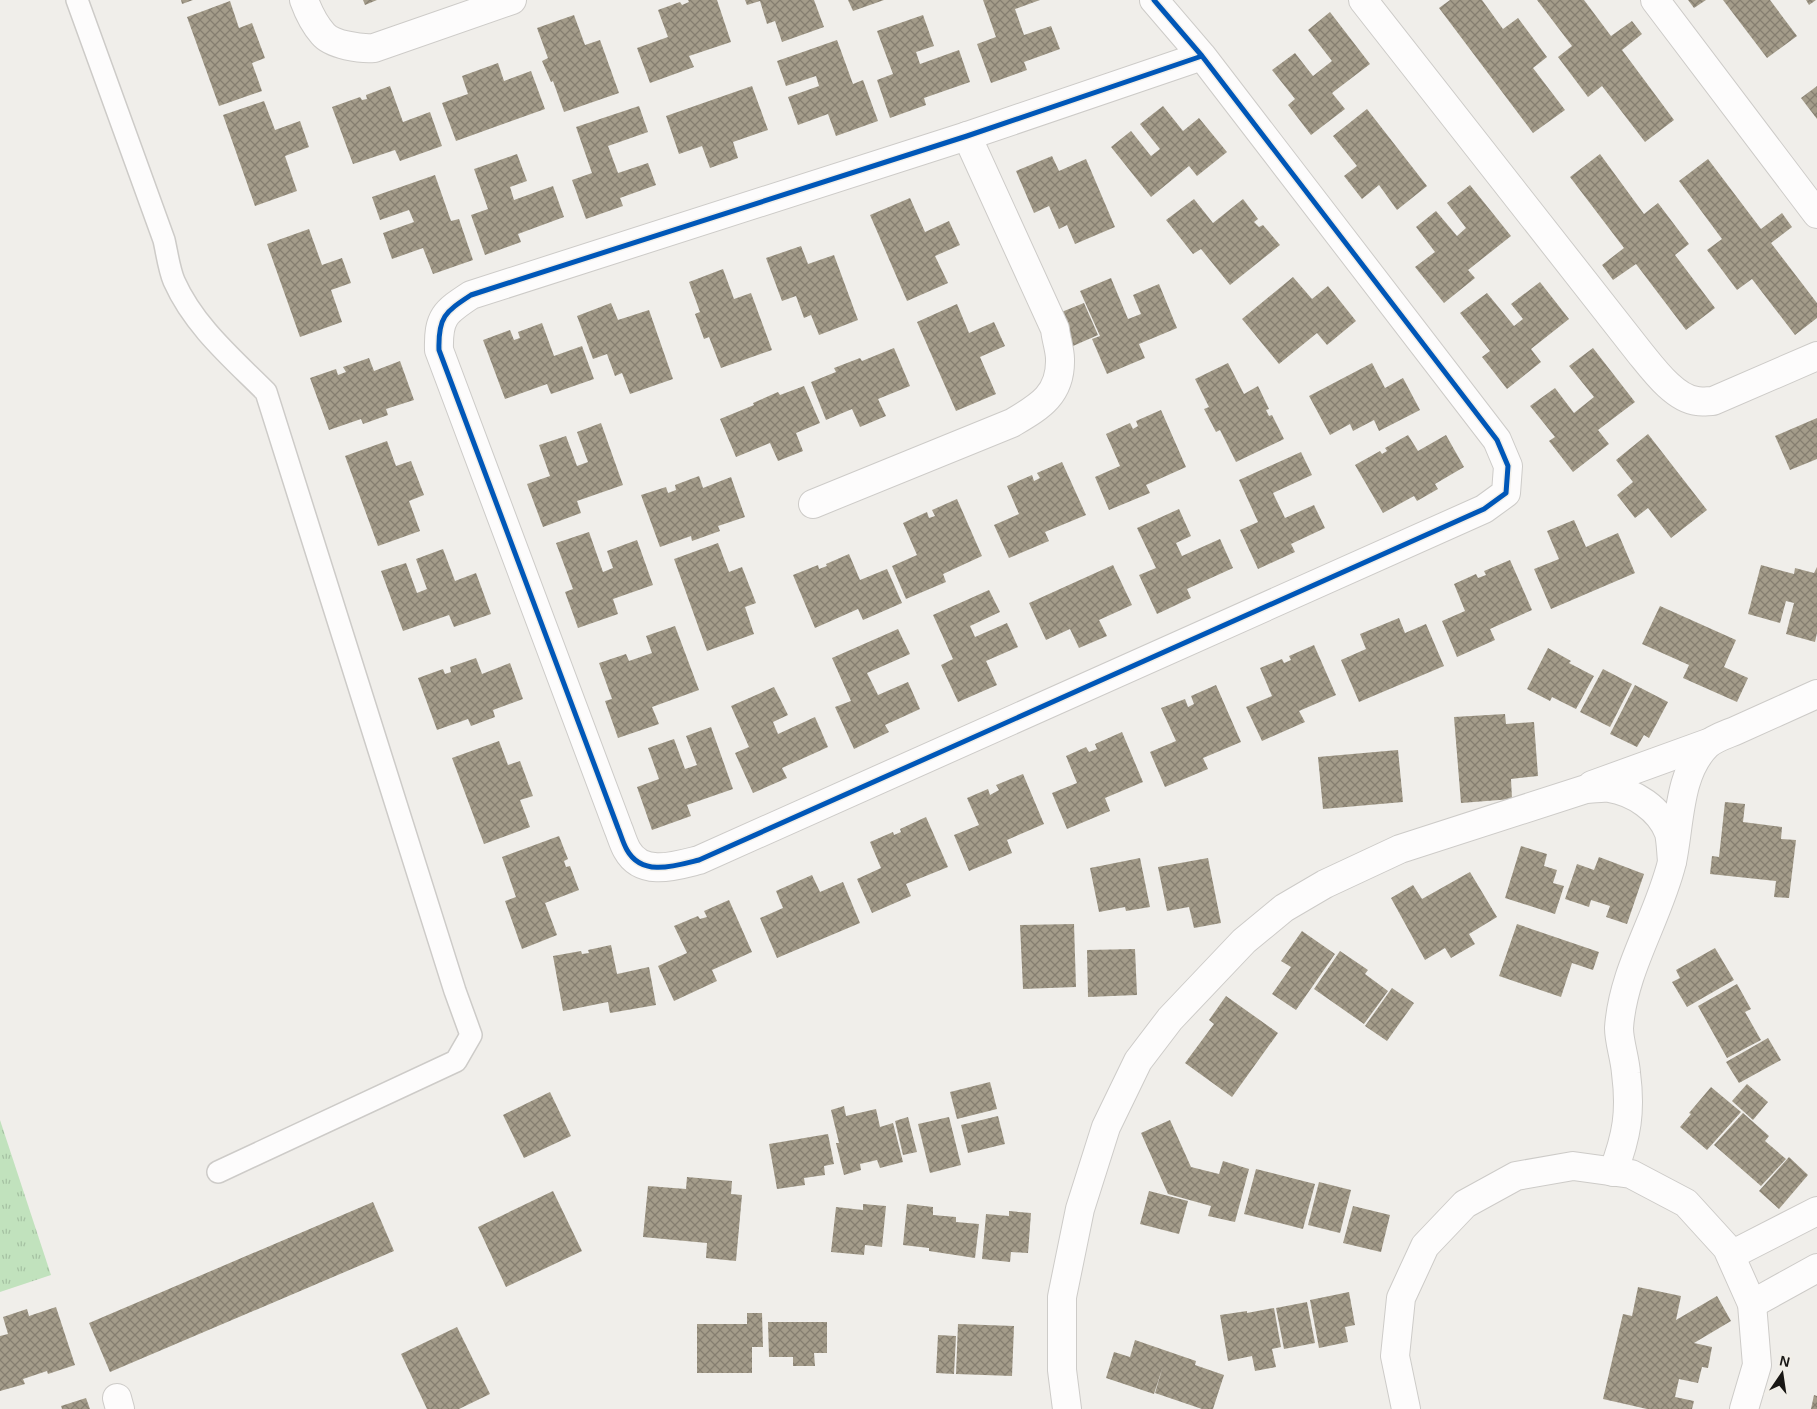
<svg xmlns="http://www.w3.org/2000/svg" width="1817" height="1409" viewBox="0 0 1817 1409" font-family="Helvetica,sans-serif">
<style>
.grass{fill:url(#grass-tufts)}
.building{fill:url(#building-cross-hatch)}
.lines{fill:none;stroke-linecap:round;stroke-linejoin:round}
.lane-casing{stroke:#cdcbc8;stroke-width:24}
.street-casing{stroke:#cdcbc8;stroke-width:30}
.lane{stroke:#fdfcfc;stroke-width:21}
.street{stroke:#fdfcfc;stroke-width:28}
.cycleway-casing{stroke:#f2efe8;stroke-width:8}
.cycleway{stroke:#0057b8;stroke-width:5}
</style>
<defs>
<pattern id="grass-tufts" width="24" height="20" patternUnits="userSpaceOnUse" patternTransform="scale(1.25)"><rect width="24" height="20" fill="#c1e2bd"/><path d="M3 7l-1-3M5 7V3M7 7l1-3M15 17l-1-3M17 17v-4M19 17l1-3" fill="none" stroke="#a5c1a2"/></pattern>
<pattern id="building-cross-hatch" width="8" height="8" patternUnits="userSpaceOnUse" patternTransform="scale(1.25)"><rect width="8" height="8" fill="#a49c8a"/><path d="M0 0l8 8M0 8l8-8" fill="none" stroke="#857e70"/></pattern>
</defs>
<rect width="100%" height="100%" fill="#f0eeea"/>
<polygon class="grass" points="0,1120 51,1275 0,1292"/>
<g class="building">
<polygon points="181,0 193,0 182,4"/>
<polygon points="363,0 377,0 365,5"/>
<polygon points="688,0 717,0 731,42 689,56 694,67 650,83 637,48 668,37 658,10 680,2 682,5 689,2"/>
<polygon points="745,0 814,0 824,27 782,42 775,21 767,24 760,1 747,5"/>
<polygon points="848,0 884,0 853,11"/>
<polygon points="983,0 1040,0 1015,9 1024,35 1051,26 1060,49 1024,62 1027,70 991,83 977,44 996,37"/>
<polygon points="1450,0 1482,0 1503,29 1518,18 1547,57 1533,68 1565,110 1533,133 1439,8"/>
<polygon points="1537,0 1584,0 1611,36 1632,21 1642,34 1622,50 1674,120 1645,142 1602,86 1588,97 1558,57 1572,46"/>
<polygon points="1688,0 1706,0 1694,8"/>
<polygon points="1723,0 1770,0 1797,36 1767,58"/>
<polygon points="1806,0 1816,0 1809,5"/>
<polygon points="230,1 239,28 252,23 265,58 252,63 262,91 219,106 187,17"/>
<polygon points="1330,12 1370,64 1332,93 1345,109 1311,135 1288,105 1295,99 1272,70 1295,53 1313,76 1332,61 1308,30"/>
<polygon points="574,15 585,45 600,40 619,93 564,112 553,81 551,82 542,61 548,58 537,28"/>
<polygon points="923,15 934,46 916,52 920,64 959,50 970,82 924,98 926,105 890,118 877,80 893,74 877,31"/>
<polygon points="837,40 853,84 863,80 878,121 836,136 828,114 798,125 788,97 819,86 816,76 786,86 777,61"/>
<polygon points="498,63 504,81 531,71 545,109 456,141 442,103 468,94 462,76"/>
<polygon points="390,86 403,122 430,112 442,146 400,161 395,150 353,164 332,107 360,97 362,100 367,99 366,95"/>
<polygon points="752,86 768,130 733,142 738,158 710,168 702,146 679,154 666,116"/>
<polygon points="1817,86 1817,119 1801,98"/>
<polygon points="264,101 275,130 300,121 309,147 285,156 297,191 255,206 223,115"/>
<polygon points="639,106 648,132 608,146 618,173 648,163 656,185 620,198 623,206 586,219 572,180 592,173 576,127"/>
<polygon points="1163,106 1183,131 1199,118 1227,152 1197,176 1189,166 1151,197 1111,147 1131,131 1151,156 1160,149 1140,124"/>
<polygon points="1367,109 1427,186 1397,210 1379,185 1362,199 1344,176 1357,166 1333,136"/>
<polygon points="517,154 527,181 510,187 514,200 553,186 564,217 518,234 521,242 485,255 471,215 488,209 474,169"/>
<polygon points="1600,154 1644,214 1658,203 1689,244 1675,255 1715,308 1686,330 1636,264 1613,280 1602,265 1624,248 1570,177"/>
<polygon points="1052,156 1059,171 1086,159 1115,227 1075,244 1067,225 1059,229 1049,206 1034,213 1016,171"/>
<polygon points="1708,159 1761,229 1782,213 1792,227 1771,243 1817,303 1817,318 1795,335 1752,279 1737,290 1707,250 1722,239 1679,181"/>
<polygon points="435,175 451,221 459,219 473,260 433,274 423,248 392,259 383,233 414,222 409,210 380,220 372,197"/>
<polygon points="1470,185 1511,236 1468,270 1475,278 1444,303 1415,267 1435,252 1416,227 1436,211 1457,236 1466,228 1447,203"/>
<polygon points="910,198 925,232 949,221 960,245 935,256 948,283 907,301 870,215"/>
<polygon points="1194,199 1213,223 1243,199 1258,219 1254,222 1259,227 1263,225 1280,245 1230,285 1201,249 1193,254 1166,220"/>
<polygon points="309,229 322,265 342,258 351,283 331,290 342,322 300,337 267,244"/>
<polygon points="801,246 808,264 834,255 858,320 819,335 811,315 804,318 796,296 782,301 766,258"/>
<polygon points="723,269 734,299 751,293 772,350 721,368 709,337 704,339 695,314 700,312 689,282"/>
<polygon points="1293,277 1312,299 1328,286 1356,321 1327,345 1317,333 1279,364 1242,319"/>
<polygon points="1111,278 1128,319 1141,314 1133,295 1159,284 1177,328 1139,344 1145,358 1107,374 1092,339 1100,336 1080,291"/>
<polygon points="1540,282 1569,319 1531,349 1541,362 1507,389 1482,357 1490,351 1460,313 1487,293 1514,326 1523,319 1511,304"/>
<polygon points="611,303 618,320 649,310 673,379 630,394 622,373 615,376 607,354 593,359 577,316"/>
<polygon points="1084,303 1098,335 1073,346 1059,313"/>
<polygon points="957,304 969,333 994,322 1005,346 980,357 996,394 956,411 917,322"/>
<polygon points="542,323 554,356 582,346 594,379 551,394 547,384 505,399 483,340 510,330 514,340 520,338 518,332"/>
<polygon points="894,348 910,386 878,399 886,416 860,427 852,409 826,420 811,382 836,372 834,368 860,358 862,361"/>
<polygon points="1593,348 1635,402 1598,430 1609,444 1573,472 1549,441 1555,437 1530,406 1555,388 1574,413 1594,397 1569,366"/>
<polygon points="369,358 374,371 400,361 414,400 386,409 388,415 363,424 361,419 329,430 310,378 336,369 338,375 346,372 343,367"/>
<polygon points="1228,363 1244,394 1258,386 1269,409 1266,410 1269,416 1272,415 1284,439 1236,462 1220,430 1216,432 1204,409 1209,407 1195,379"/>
<polygon points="1372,363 1385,388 1403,378 1420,410 1379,431 1374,420 1353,431 1350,424 1330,435 1309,396"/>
<polygon points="804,386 820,423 796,433 803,451 778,461 770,443 736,457 720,419 754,405 753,403 778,392 780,395"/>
<polygon points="1161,410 1186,467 1146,485 1150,493 1109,510 1095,477 1120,466 1106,434 1130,423 1133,429 1138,426 1136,421"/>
<polygon points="1817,418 1817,459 1790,470 1775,436"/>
<polygon points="601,423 623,485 577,501 581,513 543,527 527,484 550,476 539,445 566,436 577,466 588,462 577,432"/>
<polygon points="1648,434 1707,510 1671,538 1648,508 1635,518 1617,495 1633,482 1616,460"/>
<polygon points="1408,435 1418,451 1446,435 1464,467 1435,484 1438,489 1417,501 1414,496 1383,513 1355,465 1380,451 1382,454 1387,451 1385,448"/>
<polygon points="387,441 396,466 411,461 424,495 409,501 420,531 378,546 345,456"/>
<polygon points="1301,452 1312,475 1273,493 1285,518 1314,505 1325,528 1291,544 1295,552 1258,569 1240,530 1258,522 1239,480"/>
<polygon points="1062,462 1086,515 1045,532 1049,541 1009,558 994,525 1019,514 1007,486 1032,475 1034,481 1040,478 1037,473"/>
<polygon points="699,476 703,488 731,477 745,517 718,526 720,531 692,541 691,536 660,547 641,495 666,487 668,493 676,490 675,485"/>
<polygon points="957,499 982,556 943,574 946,582 906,599 892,566 917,555 903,523 927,512 929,518 935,516 932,510"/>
<polygon points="1179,509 1191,536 1176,543 1182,556 1220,539 1233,568 1187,589 1191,598 1157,614 1139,575 1156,568 1137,528"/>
<polygon points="1574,520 1586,547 1618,533 1635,573 1551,609 1534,569 1559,559 1547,531"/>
<polygon points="589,532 603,572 613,568 607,551 637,540 653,585 613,599 618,614 578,628 565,592 573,589 556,543"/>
<polygon points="718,543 729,572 742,567 756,603 745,607 754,634 707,651 674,559"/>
<polygon points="443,549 455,581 476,573 491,614 454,627 449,615 403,631 381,571 406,563 417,593 427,589 416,559"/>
<polygon points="849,554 860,580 887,569 902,603 863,620 858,609 815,628 793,575 818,565 819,569 827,566 826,564"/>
<polygon points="1510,560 1532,610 1490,629 1495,640 1457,657 1442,621 1465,611 1454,584 1476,574 1478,578 1486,575 1484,571"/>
<polygon points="1113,565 1132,605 1099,620 1107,636 1079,648 1070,629 1046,640 1029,603"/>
<polygon points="1761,565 1794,574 1795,568 1814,573 1817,567 1817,633 1815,642 1786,634 1794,603 1786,601 1780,623 1748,614"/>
<polygon points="989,590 1000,612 970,626 975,637 1007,623 1018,647 986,661 997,685 958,702 941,665 953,659 933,615"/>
<polygon points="1660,606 1736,640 1724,667 1748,678 1737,702 1683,678 1689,665 1642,644"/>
<polygon points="1399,618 1405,633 1426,624 1444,666 1359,702 1341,660 1366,649 1360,634"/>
<polygon points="675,626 699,690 652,707 659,724 618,738 605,701 612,699 599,663 626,654 629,661 652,653 646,636"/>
<polygon points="898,629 910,654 867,673 878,695 908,682 920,709 885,725 889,732 854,749 835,707 851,701 832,658"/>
<polygon points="1314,645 1336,695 1299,711 1305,722 1262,741 1246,707 1272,696 1260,668 1282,659 1284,663 1291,660 1289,656"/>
<polygon points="1548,648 1571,661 1569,663 1594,676 1576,709 1552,697 1550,701 1527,689"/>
<polygon points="476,658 482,674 510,663 523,699 493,710 495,717 471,726 468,719 437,730 418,678 443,669 445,674 451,672 450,667"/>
<polygon points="1603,669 1632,684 1610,727 1580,712"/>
<polygon points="1216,685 1241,742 1203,758 1208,769 1165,787 1150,752 1176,741 1161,708 1185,699 1188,707 1194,704 1191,696"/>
<polygon points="1635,685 1668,702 1649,738 1644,735 1637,747 1610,734"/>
<polygon points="774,687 788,715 773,722 778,734 815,717 828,747 782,768 787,778 753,793 735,753 749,747 731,706"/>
<polygon points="1505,714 1506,724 1534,722 1538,776 1511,779 1512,799 1461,803 1454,717"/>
<polygon points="711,727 733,789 687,805 691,816 652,830 637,787 659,779 648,748 674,739 685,769 697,765 686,736"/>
<polygon points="1122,732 1143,782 1105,798 1110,811 1067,829 1052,793 1077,783 1066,756 1086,747 1089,752 1097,749 1095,744"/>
<polygon points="499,741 508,765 520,761 533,796 520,800 530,827 484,844 452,758"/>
<polygon points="1398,750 1403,802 1323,809 1318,757"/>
<polygon points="1023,774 1044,824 1007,840 1012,853 969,871 954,835 979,825 967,798 988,789 990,795 999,790 996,785"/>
<polygon points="1725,802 1745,804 1743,822 1782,827 1781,839 1796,840 1789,898 1774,897 1776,881 1710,874 1712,856 1719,857"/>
<polygon points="926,817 948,867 906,884 911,896 872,913 857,879 881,868 870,842 893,832 894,835 901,832 900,829"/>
<polygon points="559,836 568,859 564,861 566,867 570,866 579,890 545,903 557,935 522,949 505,901 516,897 502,857"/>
<polygon points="1521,846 1547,854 1544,866 1557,870 1553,883 1564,886 1555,914 1505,898"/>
<polygon points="1599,857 1644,874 1627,924 1606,917 1610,906 1591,900 1589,907 1565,899 1577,864 1594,870"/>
<polygon points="1140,858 1150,907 1126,911 1125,907 1099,912 1090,868"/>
<polygon points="1208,858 1221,923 1194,928 1189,907 1167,911 1158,867"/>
<polygon points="1470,872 1497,917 1469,934 1475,944 1451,958 1445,948 1425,960 1391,898 1413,885 1422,899"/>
<polygon points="812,875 820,892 843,882 860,923 777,958 760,918 783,908 776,891"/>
<polygon points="729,900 752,952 712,970 717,981 674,1001 658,966 687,953 674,926 698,916 700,919 707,917 704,911"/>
<polygon points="1074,924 1076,987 1023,989 1020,925"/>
<polygon points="1517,924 1599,952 1593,970 1572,963 1561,997 1499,976"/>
<polygon points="1302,931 1335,954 1296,1010 1272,994 1291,967 1281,961"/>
<polygon points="611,945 617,974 649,967 656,1005 610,1013 608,1002 563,1011 553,956 581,951 582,954 589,953 588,950"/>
<polygon points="1715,948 1734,980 1687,1007 1672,982 1680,978 1676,970"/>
<polygon points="1135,949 1137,995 1088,997 1087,950"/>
<polygon points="1340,951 1368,970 1365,974 1388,991 1364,1024 1314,989"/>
<polygon points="1737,984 1751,1009 1745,1012 1761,1040 1727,1058 1698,1006"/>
<polygon points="1392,988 1414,1003 1387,1041 1365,1026"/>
<polygon points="1226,996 1278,1033 1232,1097 1185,1063 1214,1024 1209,1020"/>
<polygon points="1768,1038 1781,1060 1739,1083 1726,1062"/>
<polygon points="990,1082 997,1109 957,1119 950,1092"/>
<polygon points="1747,1084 1768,1102 1753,1120 1732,1101"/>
<polygon points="1711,1087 1741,1112 1707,1150 1680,1127 1691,1114 1689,1113"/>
<polygon points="550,1092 571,1136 524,1158 503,1115"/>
<polygon points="844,1106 846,1116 876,1109 880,1127 893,1123 903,1162 880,1168 877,1160 860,1164 861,1170 844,1175 836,1143 839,1143 831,1110"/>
<polygon points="1743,1113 1769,1136 1765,1141 1786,1159 1761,1186 1714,1145"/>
<polygon points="998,1116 1005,1144 968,1153 961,1125"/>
<polygon points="908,1117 917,1152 903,1155 895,1121"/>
<polygon points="949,1117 961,1165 930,1173 918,1124"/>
<polygon points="1170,1120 1191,1167 1219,1174 1223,1161 1249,1169 1235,1222 1208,1216 1211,1206 1168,1194 1141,1133"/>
<polygon points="828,1134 834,1164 824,1166 825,1175 804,1178 805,1185 777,1189 769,1144"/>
<polygon points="1789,1157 1808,1175 1779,1209 1759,1191"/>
<polygon points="1256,1169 1315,1184 1303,1229 1244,1214"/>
<polygon points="687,1177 732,1181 731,1194 742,1195 736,1261 706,1258 707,1243 643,1237 648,1186 686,1189"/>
<polygon points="1319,1182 1351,1190 1340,1233 1308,1225"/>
<polygon points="553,1191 582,1251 506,1287 478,1227"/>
<polygon points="1149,1191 1188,1201 1179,1234 1140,1224"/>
<polygon points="373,1202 394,1251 110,1372 89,1323"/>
<polygon points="863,1204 886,1206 882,1247 865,1245 864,1255 831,1252 836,1207 863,1210"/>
<polygon points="907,1204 933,1207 933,1215 956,1217 956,1222 979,1224 975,1258 929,1251 929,1248 903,1245"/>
<polygon points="1353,1206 1390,1215 1381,1252 1343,1243"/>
<polygon points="1009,1211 1031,1213 1028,1253 1011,1252 1010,1262 982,1259 986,1214 1009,1216"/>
<polygon points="1638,1287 1681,1296 1676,1320 1717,1296 1731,1321 1694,1343 1712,1347 1708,1368 1702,1367 1698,1383 1679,1379 1675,1397 1694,1401 1692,1409 1647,1409 1603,1399 1623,1314 1632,1316"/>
<polygon points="1349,1292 1355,1325 1345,1327 1348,1342 1319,1348 1310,1300"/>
<polygon points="1307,1302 1315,1343 1284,1349 1276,1308"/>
<polygon points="56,1307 75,1365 48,1374 47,1371 23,1379 25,1384 0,1391 0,1336 8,1334 3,1317 27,1309 29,1316"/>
<polygon points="1274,1308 1281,1347 1272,1349 1276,1367 1255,1371 1252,1356 1228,1361 1220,1315 1247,1311 1247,1313"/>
<polygon points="747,1313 762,1313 763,1347 752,1347 752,1373 697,1373 697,1324 747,1324"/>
<polygon points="768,1322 827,1322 827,1353 814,1353 815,1366 793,1366 793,1357 769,1357"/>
<polygon points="958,1324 1014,1326 1012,1376 956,1374"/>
<polygon points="457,1327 490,1394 459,1409 427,1409 401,1354"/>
<polygon points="938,1335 956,1336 954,1374 936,1373"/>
<polygon points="1135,1340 1196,1361 1195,1365 1224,1375 1213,1409 1202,1409 1155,1393 1163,1366 1154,1394 1106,1378 1114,1352 1130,1357"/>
<polygon points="1814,1395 1817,1396 1817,1409 1811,1409"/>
<polygon points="86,1398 90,1409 62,1409 61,1406"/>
</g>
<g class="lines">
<defs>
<path id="lane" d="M77 0 164 240C167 253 169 269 174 281 194 326 232 358 266 392L455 991 471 1035 456 1061 218 1172"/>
<g id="street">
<path d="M304 0C308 11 315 25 323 34 332 45 361 49 374 48L512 0"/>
<path d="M1154 0 1202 56 1497 440 1508 466 1506 493 1484 509 699 860C675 866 642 877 627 850 623 843 621 835 618 828L439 350C438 317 445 312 471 295L967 136 1202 56"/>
<path d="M1363 0 1640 353C1653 369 1675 399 1697 401 1702 402 1708 401 1713 401L1817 356"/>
<polyline points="1655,0 1817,214"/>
<path d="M813 504 1012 423C1039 407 1061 395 1060 359 1060 350 1056 339 1055 329L967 136"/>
<polyline points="1592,785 1708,743"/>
<path d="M1613 1172C1627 1136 1631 1111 1626 1073 1625 1058 1619 1042 1619 1028 1623 969 1658 919 1672 862 1680 824 1678 773 1707 745 1714 738 1728 734 1737 730 1764 718 1790 706 1817 694"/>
<polyline points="1731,1255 1817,1211"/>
<polyline points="1752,1304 1817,1268"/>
<polyline points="117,1398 120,1409"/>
<path d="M1067 1409 1062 1370V1297L1080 1209 1106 1127 1138 1061 1170 1019 1244 941 1284 908 1325 884 1400 849 1586 789C1593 789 1602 787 1609 788 1634 792 1660 809 1669 833 1671 842 1671 852 1672 861"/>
<polyline points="1406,1409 1395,1356 1401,1298 1425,1246 1465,1204 1516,1176 1573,1166 1631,1174 1686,1203 1727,1248 1752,1304 1757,1365 1744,1409"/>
</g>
</defs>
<use href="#lane" class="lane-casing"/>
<use href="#street" class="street-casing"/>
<use href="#lane" class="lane"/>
<use href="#street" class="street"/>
<defs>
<path id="cycleway" d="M1154 0 1202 56 1497 440 1508 466 1506 493 1484 509 699 860C675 866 642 877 627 850 623 843 621 835 618 828L439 350C438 317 445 312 471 295L967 136 1202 56"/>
</defs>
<use href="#cycleway" class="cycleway-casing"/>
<use href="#cycleway" class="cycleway"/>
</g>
<g transform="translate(1782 1374) rotate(13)" stroke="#f2efe8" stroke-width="4" paint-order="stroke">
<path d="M0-4L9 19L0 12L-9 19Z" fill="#191715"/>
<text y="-8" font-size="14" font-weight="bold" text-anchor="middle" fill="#191715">N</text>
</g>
</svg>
